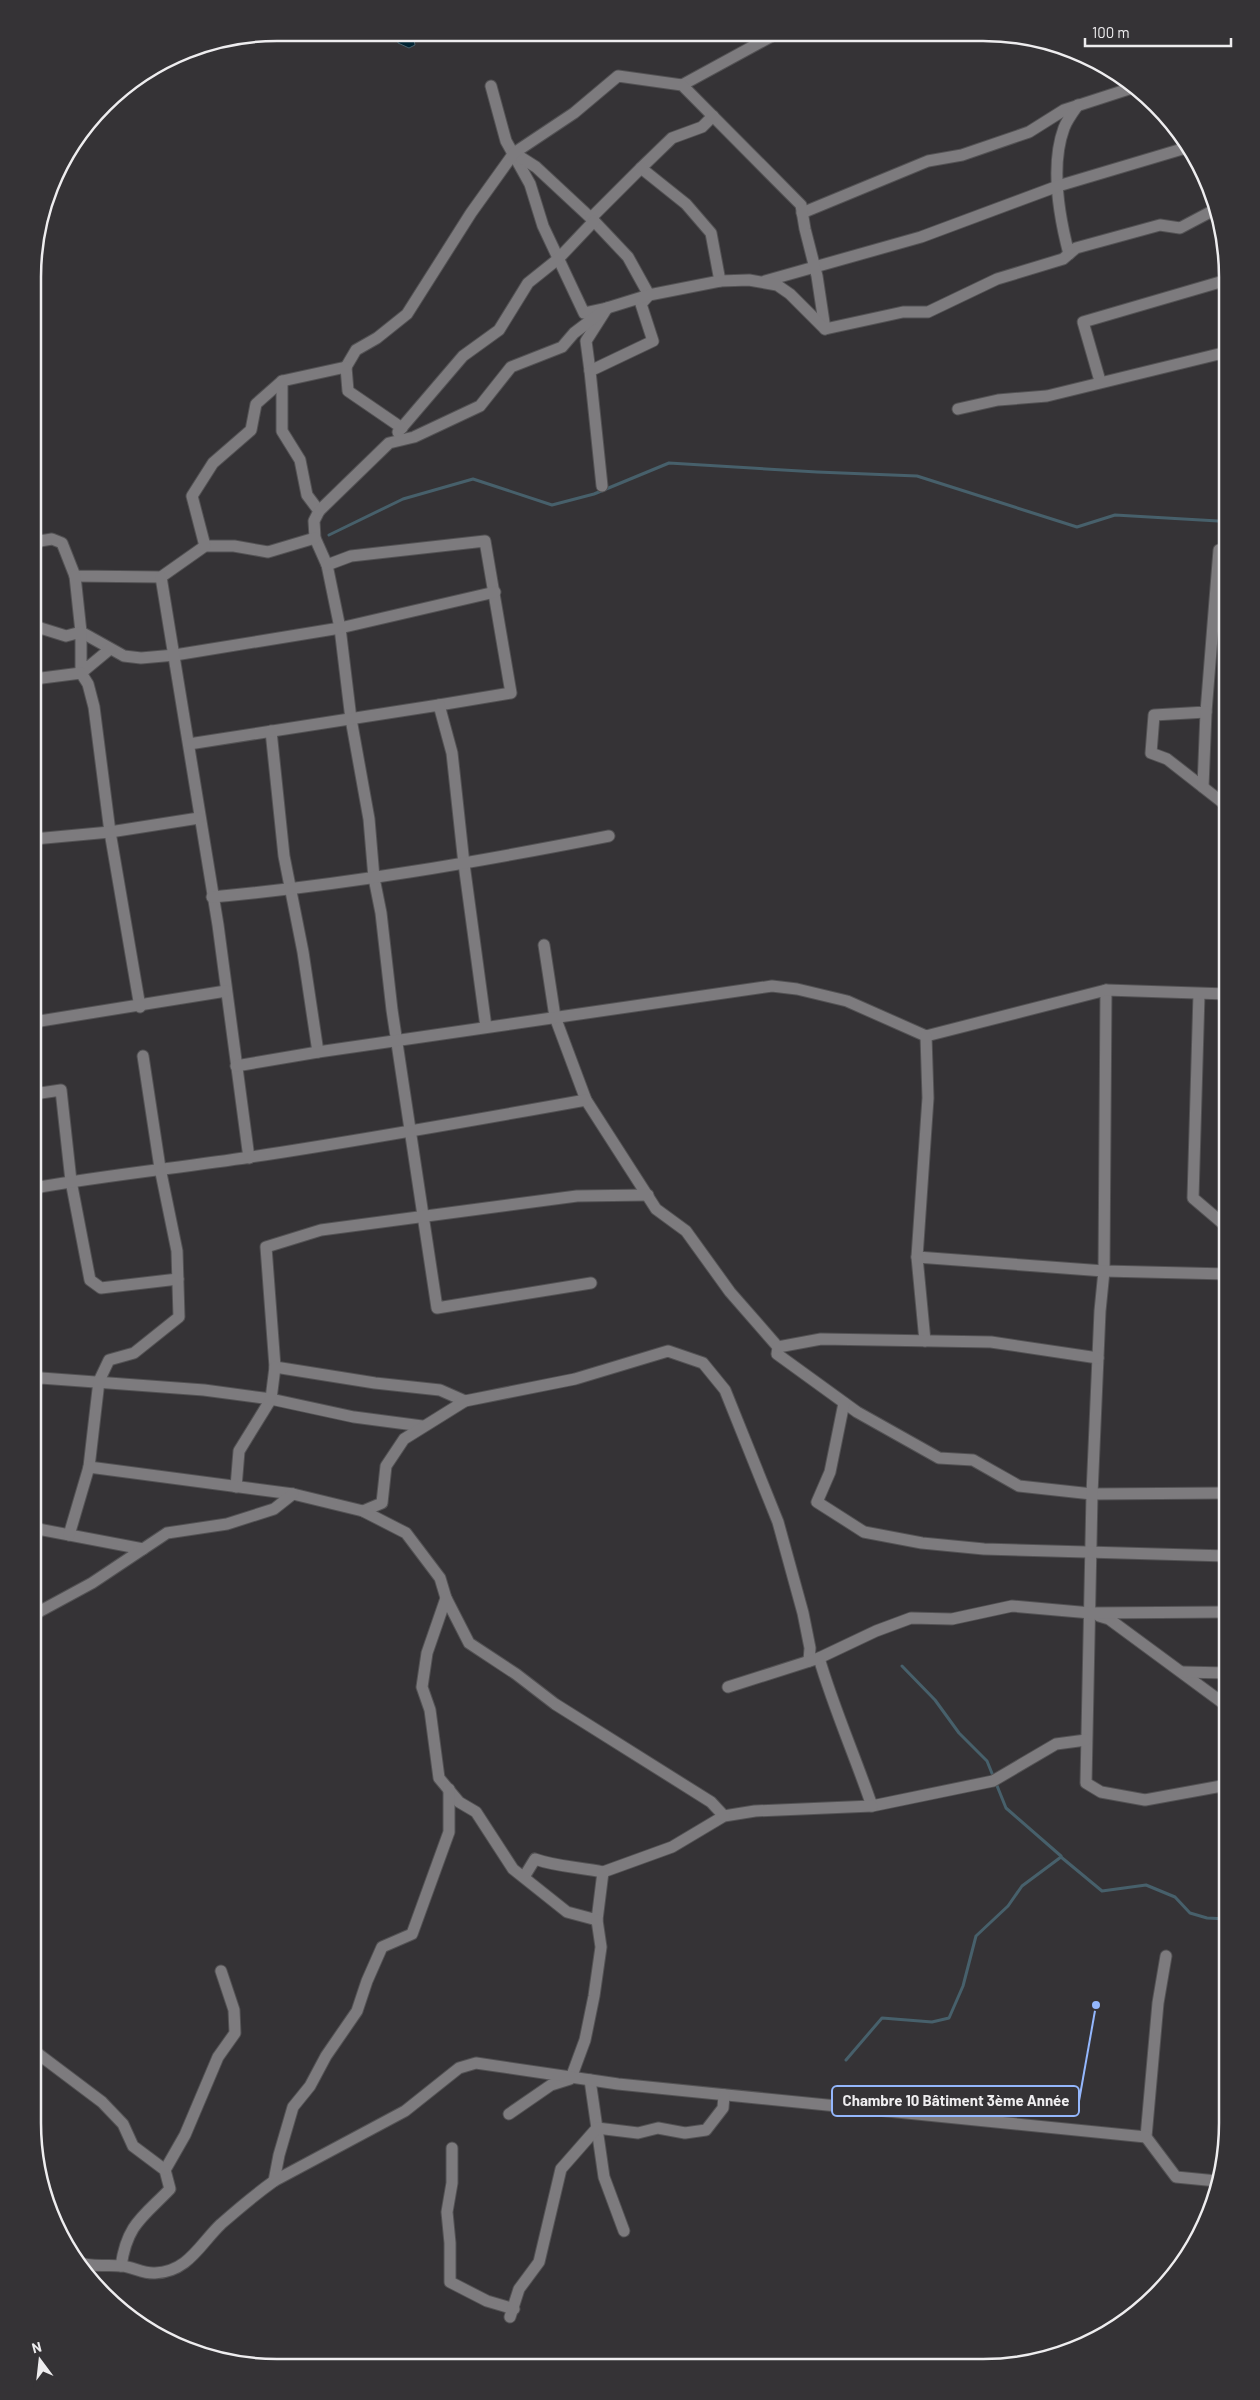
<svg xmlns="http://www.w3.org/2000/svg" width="1260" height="2400" viewBox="0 0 1260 2400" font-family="Barlow,sans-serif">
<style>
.water{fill:#002332;stroke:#47606b}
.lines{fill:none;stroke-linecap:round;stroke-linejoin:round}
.stream{stroke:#47606b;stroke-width:3}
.minor-casing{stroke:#535254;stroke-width:13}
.minor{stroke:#7d7b7e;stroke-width:11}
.rim{fill:none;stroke:#eeedef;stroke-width:2.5}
.leader{fill:none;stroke:#94b7fd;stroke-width:2}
.callout-dot{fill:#94b7fd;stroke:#353336;stroke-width:2}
.callout{fill:#353336;stroke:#94b7fd;stroke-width:2}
.callout-label{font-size:15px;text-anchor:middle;font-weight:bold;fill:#eeedef}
</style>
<rect width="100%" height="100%" fill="#353336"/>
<polygon class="water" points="403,37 414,40 415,45 409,48 398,43 398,39"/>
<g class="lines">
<g class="stream">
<polyline points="329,535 403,499 473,479 552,505 594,494 669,463 817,472 917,476 1077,527 1115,515 1218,521 1227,520"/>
<polyline points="902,1666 935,1700 959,1733 987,1761 1006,1808 1061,1856"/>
<polyline points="846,2060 882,2018 932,2022 949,2018 963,1986 976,1936 1008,1906 1022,1886 1061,1857 1102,1891 1146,1885 1175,1897 1190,1913 1207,1918 1227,1919"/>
</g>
<defs>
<g id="minor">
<polyline points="682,85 772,36"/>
<polyline points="491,86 506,141 530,184 543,226 584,313 607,308 586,341 590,371"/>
<polyline points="514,153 536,167 594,221 628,257 649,295 641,304 653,341 590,371 602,486"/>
<polyline points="641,168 672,138 702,127 713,116"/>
<polyline points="802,213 928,161 962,155 1029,132 1064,110 1135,87"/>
<polyline points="591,218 641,168 686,204 711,233 720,281"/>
<path d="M1069 254C1059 216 1050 166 1064 128 1067 120 1073 112 1078 105"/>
<polyline points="765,281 921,237 1058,186 1189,147"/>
<polyline points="346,367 356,350 377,338 407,314 471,213 514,153 574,113 618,76 682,85 801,205 805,229 817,276 825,329"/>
<polyline points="282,381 282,431 300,460 307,495 319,511 314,521 315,538 327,565 340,628 351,719 369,819 374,878 381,913 392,1010 437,1308 591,1283"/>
<polyline points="1100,381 1083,322 1227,280"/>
<polyline points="958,409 998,400 1047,396 1227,352"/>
<polyline points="398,432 463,356 499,330 528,283 558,259 594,221"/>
<polyline points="319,511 389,443 414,437 480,406 511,367 562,347 574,333 607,308 649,295 720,281 749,280 777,285 790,294 825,329 903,312 928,312 997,279 1063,259 1076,248 1160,225 1180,228 1216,209"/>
<polyline points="34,542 52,539 62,543 75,576 161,577 205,546 234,546 268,552 315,538"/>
<polyline points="205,546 192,496 213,463 251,430 256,404 282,381 346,367 348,391 402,428"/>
<polyline points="1219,550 1206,712 1154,715 1151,753 1167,759 1227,806"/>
<polyline points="327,565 351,556 485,541 511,693 439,705"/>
<polyline points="75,576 81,632 124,656 141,658 175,655 340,628 495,592"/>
<polyline points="161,577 218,925 249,1158"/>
<polyline points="34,626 66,636 81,632 81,673 110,649"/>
<polyline points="34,679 81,673 88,684 94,707 110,832 140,1007"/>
<polyline points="271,731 284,856 303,952 318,1052"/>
<polyline points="189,744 439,705 452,753 464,864 486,1027"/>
<polyline points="1203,787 1206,712"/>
<polyline points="34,839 110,832 199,818"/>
<path d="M212 897C345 885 477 862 609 836"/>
<polyline points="544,945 555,1017 586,1100 656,1209 686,1231 730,1292 778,1347 777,1354 857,1412 939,1458 973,1460 1019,1486 1092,1494 1227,1493"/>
<polyline points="1106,990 1104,1271 1100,1311 1092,1494 1086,1783 1101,1792 1145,1800 1227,1785"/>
<polyline points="1199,994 1193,1198 1227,1227"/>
<polyline points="34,1022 226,991"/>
<polyline points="236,1066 318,1052 772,986 797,989 847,1001 926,1036 1106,990 1227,994"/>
<polyline points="34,1094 61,1090 71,1181 90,1280 101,1288 178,1279"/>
<path d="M34 1188C106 1175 178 1168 251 1157 363 1140 475 1120 586 1100"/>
<polyline points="917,1257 1104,1271 1227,1274"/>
<polyline points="925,1341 917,1257 928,1098 926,1036"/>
<polyline points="778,1347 821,1339 991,1342 1098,1358"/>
<polyline points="33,1382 41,1378 204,1390 271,1399 354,1417 422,1426"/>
<polyline points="465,1401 440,1390 375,1383 275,1367 266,1247 321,1230 577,1196 648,1195"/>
<polyline points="844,1403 830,1472 817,1502 864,1532 922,1543 984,1549 1227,1556"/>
<polyline points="89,1467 99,1381 109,1360 134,1353 179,1317 177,1251 160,1168 143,1056"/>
<polyline points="236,1487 239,1451 271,1399 275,1367"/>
<polyline points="363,1511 382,1503 386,1466 404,1439 465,1401 575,1379 668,1351 703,1363 725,1390 778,1522 803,1613 810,1648 809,1661"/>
<polyline points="33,1528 143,1549"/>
<polyline points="69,1535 89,1467 293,1494 363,1511 406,1533 440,1578 446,1598"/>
<polyline points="33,1615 92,1583 167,1533 227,1524 274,1509 293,1494"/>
<polyline points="1099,1616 1109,1619 1227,1706"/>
<path d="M819 1658C834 1709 855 1756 872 1806L993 1781 1056 1744 1086 1740"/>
<polyline points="1182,1672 1227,1673"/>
<polyline points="728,1687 819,1658 876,1631 911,1618 952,1619 1012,1606 1091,1613 1227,1612"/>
<polyline points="603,1872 672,1847 724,1816 755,1811 872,1806"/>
<path d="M524 1877 535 1859C557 1867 580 1867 603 1872L597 1920 567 1912 513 1869 476 1812 459 1802 439 1778 430 1710 422 1687 427 1653 446 1598 469 1643 516 1674 555 1704 711 1802 724 1816"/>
<polyline points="1166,1956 1158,2003 1146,2137 1176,2177 1217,2181"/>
<path d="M33 2050 102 2102 123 2124 133 2146 165 2170 170 2189C143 2217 127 2224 121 2266"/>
<polyline points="571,2078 585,2040 594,1996 601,1947 597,1920"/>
<polyline points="590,2080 604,2177 624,2231"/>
<polyline points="509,2114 551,2085 570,2079"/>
<polyline points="452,2148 452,2183 447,2212 450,2243 450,2282 487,2301 514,2309"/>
<polyline points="165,2170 185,2135 218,2057 235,2033 234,2010 221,1971"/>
<polyline points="274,2181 405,2111 459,2068 476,2063 618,2084 1146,2137"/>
<path d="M76 2262C92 2268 106 2264 122 2266 133 2267 144 2274 155 2273 188 2272 200 2244 221 2224 238 2209 256 2194 274 2181L279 2155 293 2107 310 2086 326 2056 357 2011 367 1981 382 1947 412 1934 449 1832V1789"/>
<polyline points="510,2317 519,2289 539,2262 561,2169 597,2128 638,2133 658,2128 685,2133 706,2130 723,2108 724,2095"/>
</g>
</defs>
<use href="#minor" class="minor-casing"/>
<use href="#minor" class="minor"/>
</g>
<path d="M0 0H1260V2400H0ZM277 41H983A236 236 0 0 1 1219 277V2123A236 236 0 0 1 983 2359H277A236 236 0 0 1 41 2123V277A236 236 0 0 1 277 41Z" fill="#353336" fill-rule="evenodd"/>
<path class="rim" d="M277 41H983A236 236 0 0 1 1219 277V2123A236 236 0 0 1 983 2359H277A236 236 0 0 1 41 2123V277A236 236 0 0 1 277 41Z"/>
<path class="leader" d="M1096 2005L1079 2101"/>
<circle class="callout-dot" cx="1096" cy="2005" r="5"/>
<rect class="callout" x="832" y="2086" width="247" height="30" rx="5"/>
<g class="callout-label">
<text x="956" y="2106">Chambre 10 Bâtiment 3ème Année</text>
</g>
<g transform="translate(40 2360) rotate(345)" stroke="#353336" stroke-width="4" paint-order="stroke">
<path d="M0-4L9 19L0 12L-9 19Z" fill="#eeedef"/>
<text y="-8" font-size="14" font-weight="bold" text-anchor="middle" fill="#eeedef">N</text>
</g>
<path d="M1085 38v8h146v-8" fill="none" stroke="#eeedef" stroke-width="2.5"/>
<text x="1092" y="38" font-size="15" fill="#eeedef" stroke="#353336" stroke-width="4" paint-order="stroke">100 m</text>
</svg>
